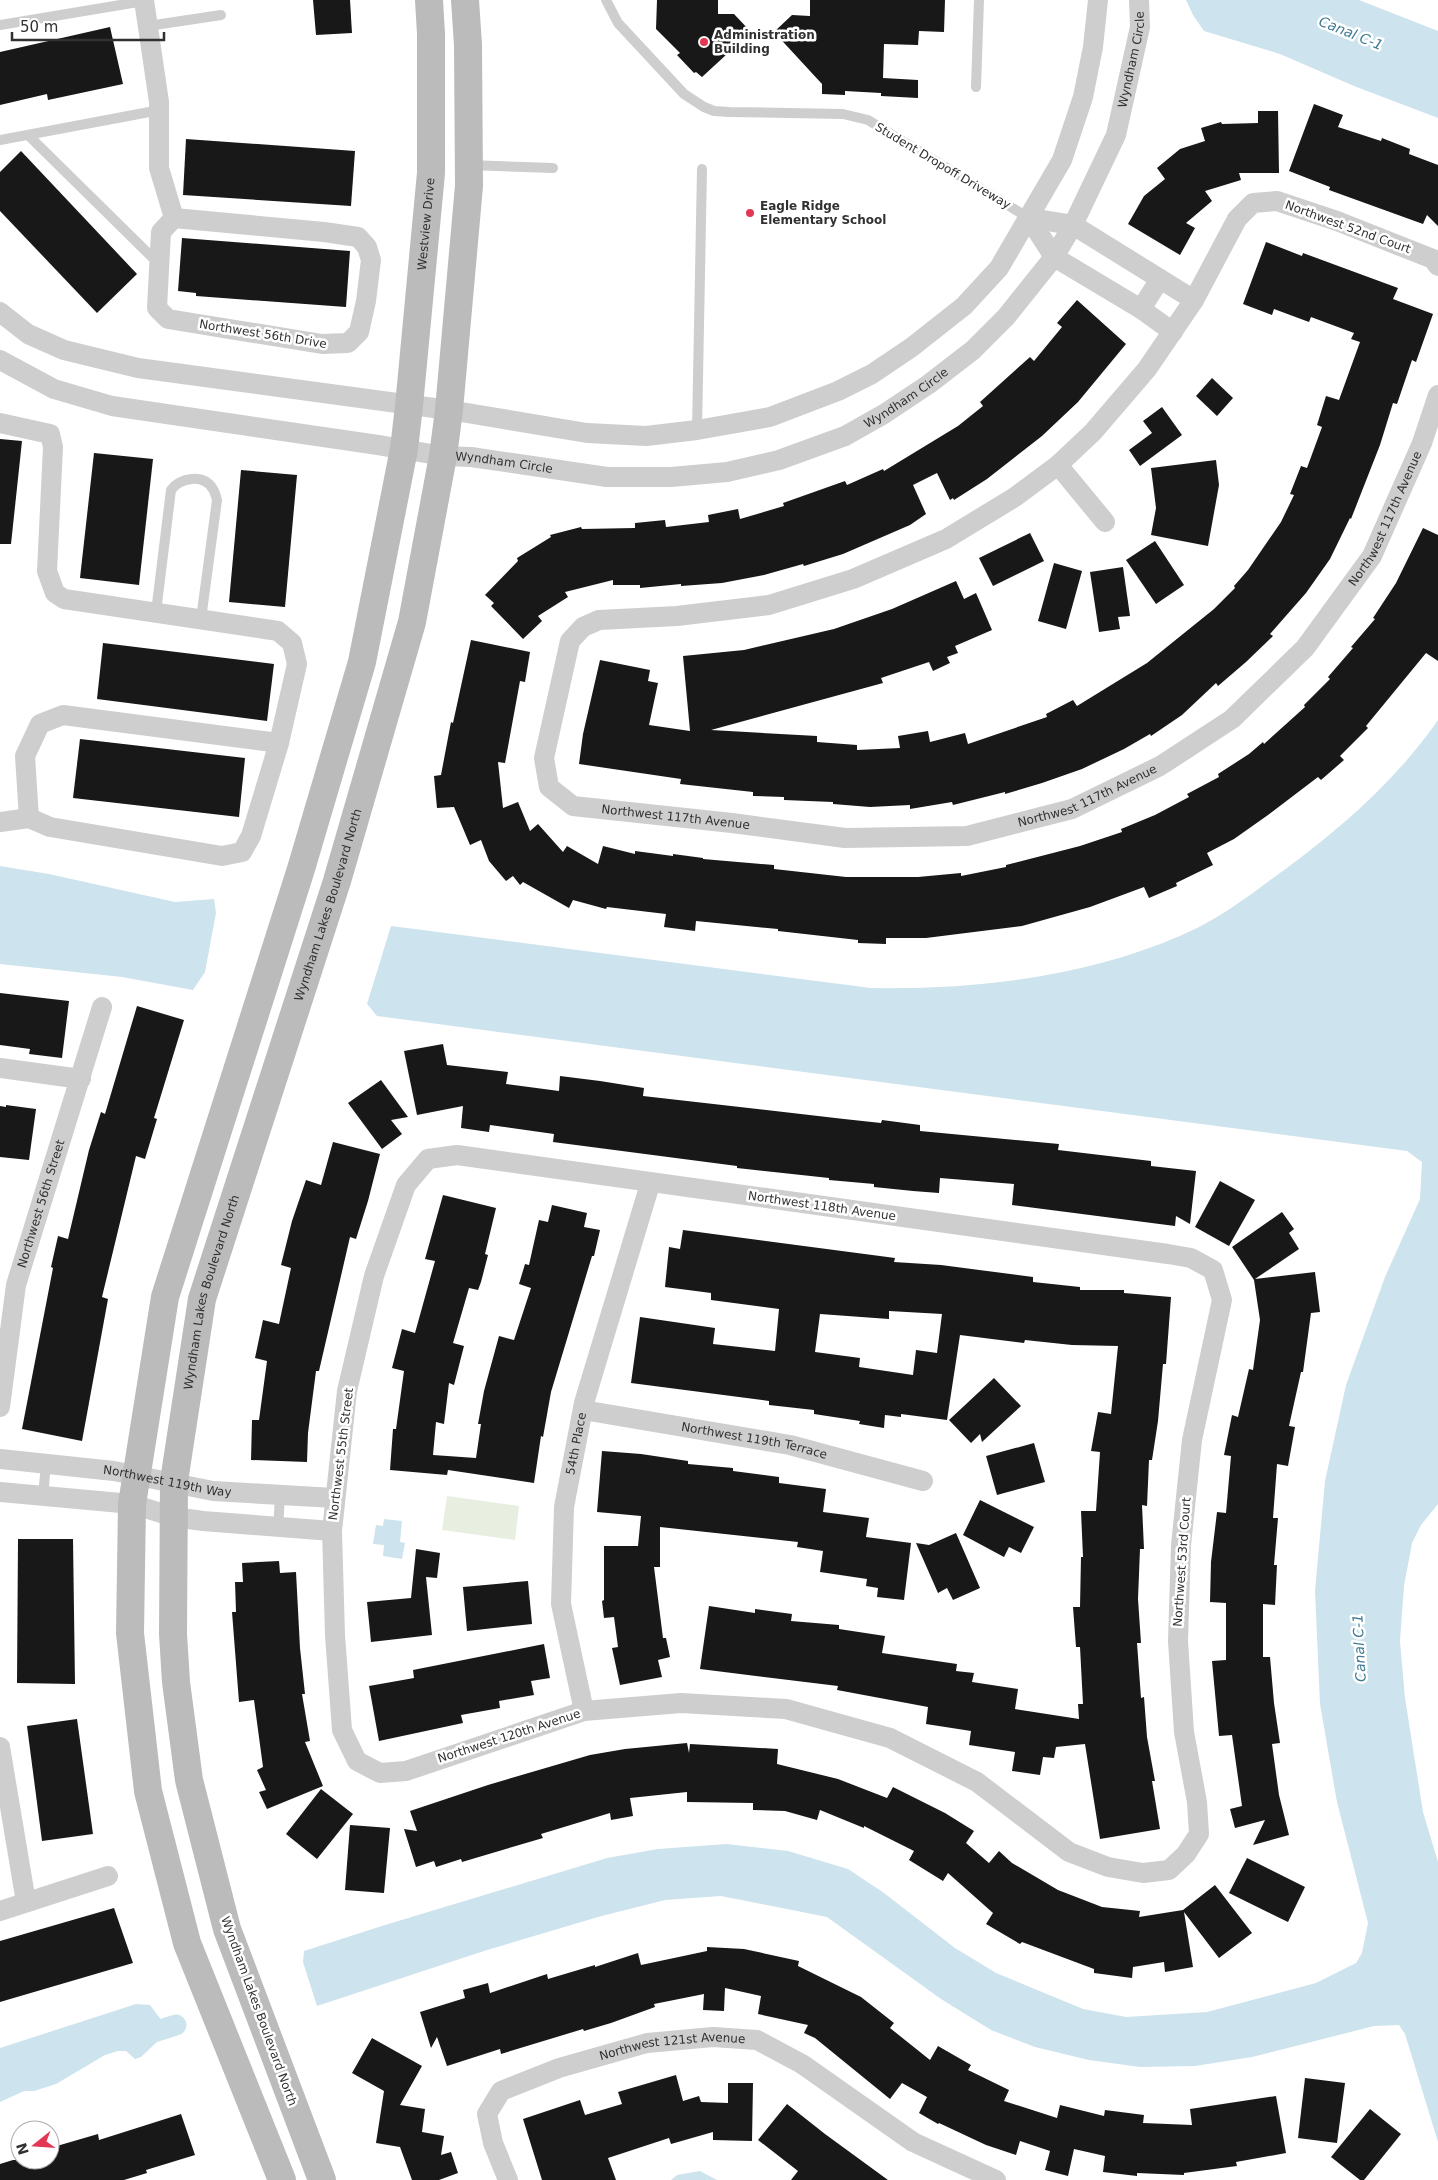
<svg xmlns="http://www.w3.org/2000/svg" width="1438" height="2180" viewBox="0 0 1438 2180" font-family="'DejaVu Sans',sans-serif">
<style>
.green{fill:#e8eee0}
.water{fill:#cde3ed}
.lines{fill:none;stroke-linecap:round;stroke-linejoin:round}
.canal{stroke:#cde3ed;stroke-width:21}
.building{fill:#181818;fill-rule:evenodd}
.lane{stroke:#cecece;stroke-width:10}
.street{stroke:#cecece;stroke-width:20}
.secondary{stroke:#bbb;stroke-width:28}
.poi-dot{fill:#e33853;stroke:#fff;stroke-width:2}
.labels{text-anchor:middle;stroke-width:5;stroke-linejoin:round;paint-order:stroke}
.poi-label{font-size:12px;font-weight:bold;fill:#313131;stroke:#fff;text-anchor:start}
.street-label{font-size:12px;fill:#313131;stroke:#fff}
.water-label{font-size:14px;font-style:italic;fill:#3f7a93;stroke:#fff}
</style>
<rect width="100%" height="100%" fill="#fff"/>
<polygon class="green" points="447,1496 519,1506 515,1540 442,1530"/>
<g class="water">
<polygon points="1186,0 1359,0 1438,31 1438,118 1354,86 1280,54 1204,31 1193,15"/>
<path d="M1438 720V1504L1421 1525 1412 1543 1404 1586 1400 1641 1405 1698 1423 1812 1438 1862V2142L1405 2034 1399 2025 1374 2026 1252 2057 1195 2066 1140 2067 1089 2060 1035 2047 991 2030 941 1999 827 1917 721 1896 665 1900 598 1917 484 1951 317 2006 303 1962 304 1951 385 1925 607 1858 658 1849 726 1844 788 1851 848 1869 884 1893 955 1948 996 1973 1083 2009 1126 2017 1207 2012 1316 1983 1356 1963 1362 1953 1368 1923 1337 1802 1320 1704 1315 1591 1325 1481 1346 1385 1385 1277 1420 1199 1422 1162 1407 1151 377 1016 367 1004 391 926 871 988C975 990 1086 977 1182 935 1211 923 1244 900 1269 881 1333 835 1393 785 1438 720Z"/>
<polygon points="0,866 49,874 175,902 214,899 216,913 205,972 193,990 122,977 0,964"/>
<polygon points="384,1519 402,1521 400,1542 405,1543 402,1559 383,1556 384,1545 373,1544 376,1525 383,1526"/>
<polygon points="136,2004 150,2005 162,2021 163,2036 141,2057 135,2059 126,2051 118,2051 105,2055 56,2084 34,2091 24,2091 0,2102 0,2048"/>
<polygon points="700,2171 717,2180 671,2180 677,2175"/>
</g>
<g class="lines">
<polyline class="canal" points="135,2038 176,2025"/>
</g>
<g class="building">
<polygon points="313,0 350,0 352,33 316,35"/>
<polygon points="657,0 718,0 718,14 734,14 751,32 702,77 696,72 694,73 677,55 680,53 656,29"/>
<polygon points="810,0 945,0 944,32 919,31 918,45 884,44 883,78 918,80 918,98 881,96 881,93 845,91 845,95 822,94 822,84 774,32 792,15 810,16"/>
<polygon points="110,27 123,84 48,100 47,94 0,105 0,52"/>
<polygon points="1314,104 1343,115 1338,127 1381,141 1382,138 1410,149 1409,154 1438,165 1438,226 1427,215 1423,224 1329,190 1330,187 1289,171"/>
<polygon points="1258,111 1278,111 1279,173 1239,173 1241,180 1205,191 1212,201 1186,223 1195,228 1180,255 1128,224 1144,196 1165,179 1157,168 1180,149 1205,141 1201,128 1221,122 1222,124 1258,123"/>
<polygon points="186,139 355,151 351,206 183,195"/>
<polygon points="21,151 137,274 97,313 0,211 0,172"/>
<polygon points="182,238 350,251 346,307 196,296 196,293 178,291"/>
<polygon points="1266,242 1302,256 1303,253 1398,288 1393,299 1433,314 1416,362 1412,360 1397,404 1393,403 1380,445 1351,519 1350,518 1330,559 1306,593 1270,634 1273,636 1246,662 1218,686 1216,683 1182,715 1151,736 1150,734 1124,749 1082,769 1042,783 1005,794 1005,792 953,805 952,802 910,809 910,805 870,807 833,804 833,802 784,800 784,797 753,796 753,792 680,784 681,779 579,764 583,734 600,660 650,670 648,681 658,683 649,725 690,731 683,656 744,650 834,629 892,609 956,581 964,599 976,593 992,630 955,646 958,653 947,657 950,663 933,671 929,662 881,678 883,683 711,730 817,736 817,742 857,745 857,750 900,748 898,736 928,731 930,742 965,733 968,744 1047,717 1046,714 1073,700 1077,706 1147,663 1214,609 1235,588 1234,586 1248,570 1281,522 1294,495 1290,494 1301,466 1307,468 1322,427 1317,425 1326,396 1339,400 1360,342 1351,339 1354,333 1311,317 1309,322 1274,309 1272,315 1243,304"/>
<polygon points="1077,300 1126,344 1078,402 1042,436 987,479 954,500 953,498 950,500 937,473 913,485 926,514 910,525 843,554 804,566 803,564 764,575 722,583 681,586 681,584 640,588 640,585 613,585 613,580 565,592 568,597 538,616 542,621 523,639 491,606 494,603 485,595 518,561 517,558 551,537 550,535 581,527 582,529 635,528 635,523 665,520 666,527 709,522 708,515 738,509 740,519 784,506 783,503 845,481 847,485 883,469 884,471 958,426 983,406 980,402 1030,357 1034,361 1062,327 1057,323"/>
<polygon points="1212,378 1233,398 1217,416 1196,396"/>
<polygon points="1162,407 1182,435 1140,466 1129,450 1152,433 1143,421"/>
<polygon points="0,439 22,441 11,544 0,544"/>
<polygon points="94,453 153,459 139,585 80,578"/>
<polygon points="1216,460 1219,485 1208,546 1151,535 1156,508 1151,468"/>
<polygon points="241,470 297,475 285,607 229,602"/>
<polygon points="1423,528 1438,535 1438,661 1426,653 1366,726 1368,728 1340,756 1344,760 1321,780 1318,777 1268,815 1234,839 1207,853 1213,865 1176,883 1177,886 1149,898 1144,887 1090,907 1022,926 926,938 886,938 886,944 858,943 858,940 778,931 778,929 696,921 695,931 664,927 666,914 607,907 606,909 573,900 569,908 523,882 520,885 513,876 506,881 489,861 481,840 470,845 454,807 437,808 434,776 441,775 451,722 453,723 471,640 530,652 525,682 520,681 505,763 498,762 503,808 518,802 530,831 538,824 563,852 567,846 598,864 603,846 635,854 635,851 673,856 673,854 703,858 703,859 774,865 774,869 846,877 918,877 961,873 961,876 1006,867 1006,865 1080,846 1122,832 1121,829 1155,815 1189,797 1187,794 1219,777 1218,774 1249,754 1263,742 1264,744 1305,707 1304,705 1330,679 1328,677 1353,648 1351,647 1375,619 1373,618 1396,583"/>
<polygon points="1030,533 1044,561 993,586 979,558"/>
<polygon points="1155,541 1184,585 1156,604 1126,560"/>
<polygon points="1054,563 1082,571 1066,629 1038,621"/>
<polygon points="1123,567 1130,616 1118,617 1120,629 1099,632 1090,572"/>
<polygon points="103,643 274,664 267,721 97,699"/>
<polygon points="80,739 245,758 239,817 73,798"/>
<polygon points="0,993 69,1001 62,1058 29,1054 30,1049 0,1045"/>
<polygon points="137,1006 184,1020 154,1118 157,1119 145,1159 136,1156 102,1297 108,1299 82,1441 22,1429 53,1268 51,1267 58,1236 68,1239 89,1150 101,1112 105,1114"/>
<polygon points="443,1044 447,1065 508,1072 506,1084 559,1091 560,1076 600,1081 644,1088 643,1096 844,1119 881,1123 882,1120 920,1125 920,1131 1059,1144 1058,1150 1151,1161 1151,1166 1196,1171 1190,1224 1176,1216 1175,1226 1012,1205 1014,1184 940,1178 939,1193 913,1191 874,1187 874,1184 829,1180 829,1178 737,1168 737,1166 553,1142 554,1134 490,1125 489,1132 461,1128 463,1106 417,1115 404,1051"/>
<polygon points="381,1080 408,1117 391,1120 402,1134 382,1149 348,1103"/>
<polygon points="6,1105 36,1109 29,1160 0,1157 0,1106 6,1107"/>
<polygon points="333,1142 380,1154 368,1201 356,1239 350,1237 319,1371 316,1371 308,1433 307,1462 251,1460 252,1420 259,1420 267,1361 255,1358 263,1320 279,1324 291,1268 281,1265 292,1221 306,1180 321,1185"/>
<polygon points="1220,1181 1255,1200 1229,1246 1195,1227"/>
<polygon points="443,1195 496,1208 485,1254 488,1255 481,1282 478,1290 469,1288 453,1343 464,1346 454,1385 449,1383 444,1424 436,1422 433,1455 476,1458 481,1424 478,1424 484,1391 499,1336 514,1340 531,1288 519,1284 525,1264 529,1265 539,1220 548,1222 552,1205 587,1213 584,1227 600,1230 594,1256 592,1256 551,1392 543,1437 541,1436 534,1483 448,1470 447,1475 390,1470 393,1429 396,1429 404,1371 392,1368 402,1329 415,1333 435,1261 425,1259"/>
<polygon points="1282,1212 1294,1229 1289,1233 1299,1249 1255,1279 1315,1272 1320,1312 1311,1313 1303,1372 1301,1372 1289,1426 1295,1427 1288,1466 1277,1464 1273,1518 1278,1518 1274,1565 1277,1565 1275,1605 1263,1604 1263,1657 1270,1657 1274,1703 1280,1743 1272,1744 1279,1795 1289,1835 1253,1845 1265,1820 1235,1828 1230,1809 1242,1806 1232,1735 1219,1736 1212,1661 1226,1660 1226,1603 1210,1602 1211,1562 1217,1512 1226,1513 1231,1456 1224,1455 1232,1415 1238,1417 1249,1369 1253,1370 1260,1320 1254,1280 1232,1247"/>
<path d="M683 1230 895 1258 894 1262 941 1265 1033 1277V1282L1080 1287V1290H1124V1293L1171 1297 1166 1364H1163L1158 1421 1152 1460H1149L1147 1506 1142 1505 1144 1549H1140L1138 1599 1141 1643H1137L1141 1698 1144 1697 1147 1737 1155 1781H1152L1160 1829 1100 1839 1085 1744 1056 1747 1054 1758 1043 1757 1040 1775 1012 1771 1015 1752 969 1745 971 1731 926 1724 928 1707 837 1690 838 1686 700 1669 709 1606 755 1613V1609L792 1614 791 1621 839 1625V1629L885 1636 882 1653 957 1664 956 1671 974 1673 972 1682 1018 1689 1015 1709 1079 1719 1078 1704H1083L1080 1647H1076L1073 1607H1080L1081 1557H1083L1081 1511H1096L1100 1452 1091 1451 1098 1412 1111 1414 1118 1346 1072 1345 1025 1340 1024 1343 960 1335 947 1420 901 1414V1417L885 1415 884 1428 859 1424 860 1421 814 1414V1410L769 1405V1401L631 1383 640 1317 715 1328 713 1344 775 1351 779 1309 711 1300V1293L665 1287 669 1247 680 1249ZM889 1311 942 1314 937 1353 916 1350 913 1375 859 1367 860 1358 815 1352 820 1314 889 1319Z"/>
<polygon points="994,1378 1021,1406 982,1442 980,1434 971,1443 949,1420"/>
<polygon points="1034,1443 1045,1482 997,1495 986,1456"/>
<polygon points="602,1451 641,1454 688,1461 688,1464 733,1468 733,1471 779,1477 779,1483 826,1489 823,1512 869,1518 866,1537 911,1543 904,1600 877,1597 878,1588 866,1586 867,1579 820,1572 823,1551 797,1547 798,1542 660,1527 660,1567 654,1567 663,1638 666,1638 670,1657 658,1660 662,1677 620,1685 612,1648 618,1647 614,1617 604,1618 602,1601 604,1600 604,1546 638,1546 641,1516 597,1512"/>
<polygon points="980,1500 1034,1527 1021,1553 1009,1547 1004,1557 963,1535"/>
<polygon points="956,1533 980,1588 953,1600 947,1588 938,1593 916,1543 929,1545"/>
<polygon points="18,1539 73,1539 75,1684 17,1683"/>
<polygon points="416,1549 440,1553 437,1578 426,1577 432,1635 371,1642 367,1602 411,1598"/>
<polygon points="279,1561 280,1573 296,1572 300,1648 305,1694 302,1694 310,1741 305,1742 323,1786 267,1809 259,1792 266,1790 257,1770 263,1767 254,1700 239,1702 232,1612 236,1612 235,1582 243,1582 242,1563"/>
<polygon points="528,1581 532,1624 467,1631 463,1587"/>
<polygon points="544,1644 550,1678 531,1681 534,1695 499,1701 500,1708 461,1715 463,1723 379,1741 369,1686 414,1678 413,1670"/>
<polygon points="77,1719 93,1834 42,1841 27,1726"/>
<polygon points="687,1743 689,1753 690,1744 778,1749 777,1764 838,1779 887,1798 893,1787 945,1813 974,1831 966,1843 989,1863 999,1851 1012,1863 1058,1890 1102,1907 1140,1911 1139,1917 1183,1910 1215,1885 1252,1933 1219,1958 1184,1912 1193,1967 1165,1972 1164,1962 1133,1967 1132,1978 1094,1973 1094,1969 1022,1942 1020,1944 986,1924 993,1913 948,1873 943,1881 909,1860 914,1851 864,1826 864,1828 820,1810 817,1820 785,1811 753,1810 753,1803 687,1802 687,1792 630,1798 633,1816 611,1820 610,1813 541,1834 543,1838 462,1862 461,1859 436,1867 434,1861 416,1867 404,1829 417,1831 410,1811 488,1785 590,1755 625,1749"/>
<polygon points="321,1789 353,1814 317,1859 286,1834"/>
<polygon points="350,1825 390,1828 384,1893 345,1890"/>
<polygon points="1247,1858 1305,1887 1288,1922 1229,1893"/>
<polygon points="114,1908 133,1963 0,2002 0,1941"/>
<polygon points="707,1947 744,1949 799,1961 798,1966 861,1997 894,2023 890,2028 930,2060 938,2046 971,2065 968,2070 1009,2090 1004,2101 1057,2118 1060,2105 1104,2116 1105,2110 1144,2115 1143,2123 1192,2125 1190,2109 1276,2096 1286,2153 1236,2162 1237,2166 1184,2173 1184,2175 1137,2173 1137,2176 1103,2172 1105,2156 1074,2149 1068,2176 1045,2170 1050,2151 1020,2141 1016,2155 986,2145 939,2123 938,2124 919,2113 927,2097 902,2083 890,2099 815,2038 804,2033 808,2025 758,2014 761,1996 725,1988 724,2011 703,2010 704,1994 654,2004 655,2007 611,2023 584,2031 583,2029 501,2054 500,2049 447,2066 437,2037 431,2048 420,2012 465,1998 463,1990 488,1983 490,1993 547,1974 548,1979 595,1965 595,1967 638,1953 641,1965 707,1951"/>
<polygon points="372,2038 422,2066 400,2105 425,2109 422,2132 444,2136 441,2155 451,2152 458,2173 439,2180 412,2180 400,2147 376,2143 384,2091 352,2073"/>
<polygon points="676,2075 683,2101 699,2096 701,2102 728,2103 728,2083 753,2083 752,2141 713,2140 713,2132 671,2144 669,2138 608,2158 616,2180 542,2180 523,2119 580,2100 585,2115 622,2104 618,2092"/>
<polygon points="1305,2078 1345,2083 1337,2143 1298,2138"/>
<polygon points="787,2104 825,2134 888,2180 791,2180 798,2171 758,2140"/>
<polygon points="1370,2109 1401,2134 1364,2180 1360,2180 1331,2157"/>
<polygon points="181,2114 195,2155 146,2170 147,2173 124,2180 0,2180 0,2164 13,2160 50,2160 50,2148 98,2134 99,2140"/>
</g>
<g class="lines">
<g class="lane">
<polyline points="606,0 618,23 684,94 704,107 714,111 729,112 843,114 868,120 1029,218"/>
<polyline points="0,25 144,1"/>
<polyline points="148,26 221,15"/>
<polyline points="976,87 979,0"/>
<polyline points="28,135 159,264"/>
<polyline points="0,140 160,110"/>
<polyline points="469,165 553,168"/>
<polyline points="697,430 702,169"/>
<path d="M156 612 171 490C180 478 203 473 213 489 215 492 216 497 217 500L201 619"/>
<polyline points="43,1496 46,1464"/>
<polyline points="278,1528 280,1496"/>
</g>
<g class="street">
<polyline points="144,0 159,102 159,168 174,218"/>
<polygon points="174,218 324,232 358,237 367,247 371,260 366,301 359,332 348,343 322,344 168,319 157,308 161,232"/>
<polyline points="1029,218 1073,225 1194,300"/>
<polyline points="1029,218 1054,257 1141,309 1173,332"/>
<path id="s1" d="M1438 266 1433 259 1337 221 1277 201 1253 203 1237 219 1194 300 1147 369 1093 432 1058 465 1015 497 946 539 853 579 769 605 677 616 599 620 583 627 570 641 544 758 549 787 573 806 732 823 845 838 967 836 1072 809 1160 766 1232 719 1305 648 1372 556 1422 443 1438 395"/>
<polyline points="1141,309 1160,279"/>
<polyline points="0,312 28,334 64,350 138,368 449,410 587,433 646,436 697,430 770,417 838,391 872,374 912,347 964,306 999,268 1062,160 1083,97 1093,47 1098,0"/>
<path id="s2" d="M0 360 54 389 112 406 378 445 443 456 471 457 607 477H671L727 472 779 460 845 436 884 414 929 384 973 350 1006 317 1054 257 1073 225 1116 135 1140 27 1139 0"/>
<polyline points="0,423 50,434 53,447 47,571 55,593 64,599 278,631 292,643 297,664 279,743 251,836 242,852 222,856 50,827 29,818 0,822"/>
<polyline points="1058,465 1105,522"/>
<polyline points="29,818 25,756 40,724 63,715 279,743"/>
<polyline points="0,1068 81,1079"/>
<polygon points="457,1155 1168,1254 1191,1258 1213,1270 1222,1300 1192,1440 1181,1545 1178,1641 1184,1732 1197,1802 1199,1834 1186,1854 1169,1870 1143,1873 1108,1867 1069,1852 977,1782 890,1738 786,1709 681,1703 584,1711 406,1771 380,1773 357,1761 342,1730 335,1635 332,1531 347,1391 374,1276 406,1185 428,1159"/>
<path id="s3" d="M0 1407 16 1285 102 1007"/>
<path id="s4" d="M583 1410 790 1445 923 1481"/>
<path id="s5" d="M0 1459 114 1471 213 1491 334 1498"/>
<polyline points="0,1492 132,1504 174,1517 203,1521 332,1531"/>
<path id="s6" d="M584 1711 561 1604 564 1507 584 1403 650 1184"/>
<polyline points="0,1747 26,1902"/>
<polyline points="0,1911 108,1876"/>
<path id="s7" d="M508 2180 493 2143 487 2114 501 2091 559 2068 647 2043 713 2037 757 2040 802 2064 913 2142 996 2180"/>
</g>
<g class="secondary">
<path id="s8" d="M282 2180 187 1943 148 1791 130 1633 132 1504 165 1297 301 869 362 662 404 449 409 406 431 173V34L429 0"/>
<path id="s9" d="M322 2180 227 1929 189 1780 176 1682 173 1634 174 1481 202 1299 337 881 412 622 443 456 449 410 469 186 468 45 465 0"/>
</g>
</g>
<g class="poi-dot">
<circle cx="704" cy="42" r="5"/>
<circle cx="750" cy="213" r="5"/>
</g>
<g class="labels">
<g class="poi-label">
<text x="714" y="39">Administration<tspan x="714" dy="14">Building</tspan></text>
<text x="760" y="210">Eagle Ridge<tspan x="760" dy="14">Elementary School</tspan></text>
</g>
<g class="street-label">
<text dy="4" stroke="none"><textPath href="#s2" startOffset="1358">Wyndham Circle</textPath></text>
<text transform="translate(943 166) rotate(31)" y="4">Student Dropoff Driveway</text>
<text dy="4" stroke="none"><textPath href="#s8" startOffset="2018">Westview Drive</textPath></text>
<text transform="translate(1348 227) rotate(20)" y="4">Northwest 52nd Court</text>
<text transform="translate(263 334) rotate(9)" y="4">Northwest 56th Drive</text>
<text dy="4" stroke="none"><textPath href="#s2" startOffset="938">Wyndham Circle</textPath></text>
<text dy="4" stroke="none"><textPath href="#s2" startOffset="518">Wyndham Circle</textPath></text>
<text dy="4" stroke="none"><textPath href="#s1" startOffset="2182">Northwest 117th Avenue</textPath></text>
<text dy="4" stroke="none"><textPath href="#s1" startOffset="1762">Northwest 117th Avenue</textPath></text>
<text dy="4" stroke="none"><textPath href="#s1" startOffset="1342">Northwest 117th Avenue</textPath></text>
<text dy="4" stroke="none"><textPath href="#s9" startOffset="1320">Wyndham Lakes Boulevard North</textPath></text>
<text dy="4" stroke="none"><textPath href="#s3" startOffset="208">Northwest 56th Street</textPath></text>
<text transform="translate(822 1206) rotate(8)" y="4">Northwest 118th Avenue</text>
<text dy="4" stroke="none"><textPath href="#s9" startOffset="915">Wyndham Lakes Boulevard North</textPath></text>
<text dy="4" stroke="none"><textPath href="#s4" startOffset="174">Northwest 119th Terrace</textPath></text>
<text dy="4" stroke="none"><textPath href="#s6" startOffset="271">54th Place</textPath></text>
<text transform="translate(341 1454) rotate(-83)" y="4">Northwest 55th Street</text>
<text dy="4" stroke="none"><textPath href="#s5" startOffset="169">Northwest 119th Way</textPath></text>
<text transform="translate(1182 1562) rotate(-86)" y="4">Northwest 53rd Court</text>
<text transform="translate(509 1736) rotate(-18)" y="4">Northwest 120th Avenue</text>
<text transform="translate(259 2011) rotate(70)" y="4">Wyndham Lakes Boulevard North</text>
<text dy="4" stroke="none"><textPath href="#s7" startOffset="275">Northwest 121st Avenue</textPath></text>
</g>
<g class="water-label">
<text transform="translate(1351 33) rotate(22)" y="5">Canal C-1</text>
<text transform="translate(1359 1648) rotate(-93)" y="5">Canal C-1</text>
</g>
</g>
<g transform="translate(35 2145) rotate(253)"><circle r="24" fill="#ffffff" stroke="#adadad"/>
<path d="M0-4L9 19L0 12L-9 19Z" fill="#e33853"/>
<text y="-8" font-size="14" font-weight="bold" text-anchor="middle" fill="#313131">N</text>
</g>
<path d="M12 32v8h152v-8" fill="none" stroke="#313131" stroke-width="2.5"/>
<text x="20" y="32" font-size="15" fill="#313131" stroke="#ffffff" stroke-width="4" paint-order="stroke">50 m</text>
</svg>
